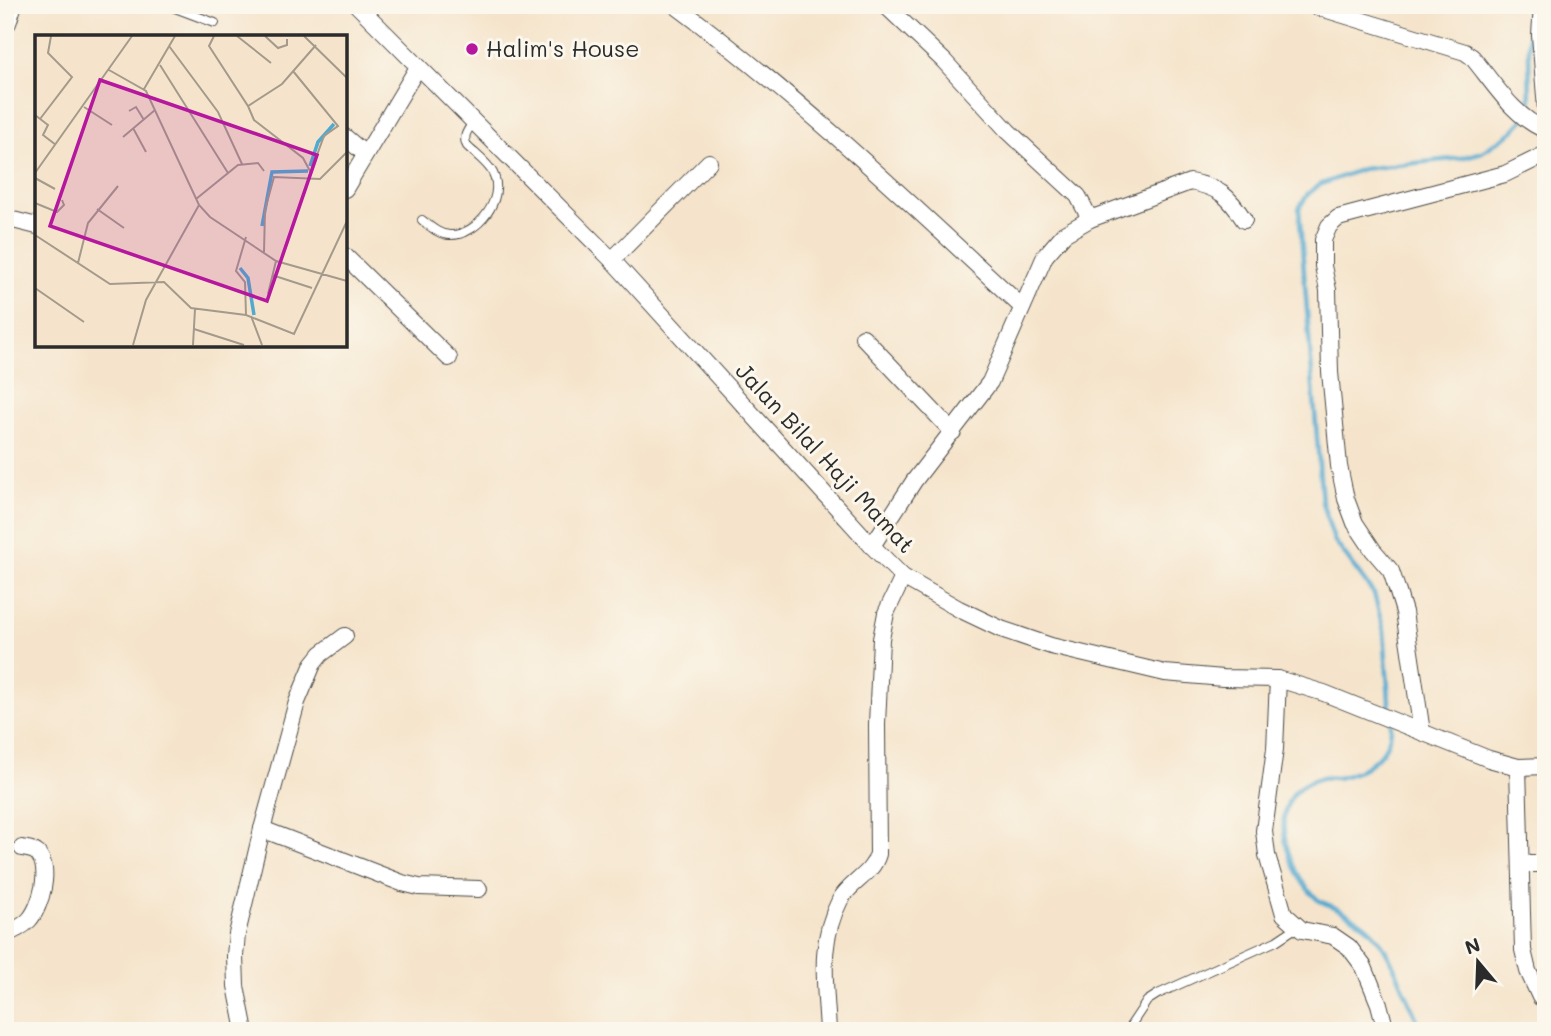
<svg xmlns="http://www.w3.org/2000/svg" width="1551" height="1036" viewBox="0 0 1551 1036" font-family="Mali,sans-serif">
<style>
.lines{fill:none;stroke-linecap:round;stroke-linejoin:round}
.stream{stroke:#52a9cf;stroke-width:4.5}
.lane-casing{stroke:#494743;stroke-width:10}
.street-casing{stroke:#494743;stroke-width:18}
.secondary-casing{stroke:#494743;stroke-width:25}
.lane{stroke:#fff;stroke-width:8}
.street{stroke:#fff;stroke-width:16}
.secondary{stroke:#fff;stroke-width:23}
.poi-dot{fill:#b5179e;stroke:#fbf7ec;stroke-width:2.5}
.labels{text-anchor:middle;stroke-width:6;stroke-linejoin:round;paint-order:stroke}
.poi-label{font-size:23px;fill:#2b2b2b;stroke:#fbf7ec;text-anchor:start}
.street-label{font-size:23px;fill:#2b2b2b;stroke:#fbf7ec}
.inset-river{fill:none;stroke:#52a9cf;stroke-width:3.5}
.inset-road{fill:none;stroke:#a49a8b;stroke-width:2}
.view{fill:#b5179e;fill-opacity:0.15;stroke:#b5179e;stroke-width:3.5}
.inset-edge{fill:none;stroke:#2b2b2b;stroke-width:3.5}
</style>
<rect width="100%" height="100%" fill="#fbf7ec"/>
<filter id="ink" filterUnits="userSpaceOnUse"><feTurbulence type="fractalNoise" baseFrequency=".0143" numOctaves="2"/><feDisplacementMap in="SourceGraphic" scale="14" xChannelSelector="R" yChannelSelector="G"/><feConvolveMatrix kernelMatrix="1 2 1 2 8 2 1 2 1" color-interpolation-filters="sRGB"/></filter>
<filter id="wash" filterUnits="userSpaceOnUse"><feTurbulence type="fractalNoise" baseFrequency=".00686" numOctaves="4" result="noise"/><feDisplacementMap in="SourceGraphic" scale="28" xChannelSelector="R" yChannelSelector="G"/><feGaussianBlur stdDeviation="1.57" result="paint"/><feColorMatrix in="noise" values="0 0 0 0 0 0 0 0 0 0 0 0 0 0 0 0 0 1.4 0 .05"/><feComposite in="paint" operator="in"/></filter>
<g filter="url(#wash)">
<rect width="100%" height="100%" fill="#f5e4cb"/>
<g class="lines">
<g class="stream">
<polyline points="1390,715 1384,631 1374,594 1334,540 1322,502 1299,208 1308,194 1319,185 1362,169 1461,158 1482,152 1512,132 1527,116 1530,107 1528,5"/>
<path d="M1391 723C1393 753 1364 773 1337 778 1331 778 1326 777 1321 778 1299 783 1287 796 1284 817 1281 844 1297 881 1317 899 1322 903 1330 905 1336 908 1350 915 1365 923 1375 935 1392 954 1410 1006 1422 1031"/>
</g>
</g>
</g>
<g filter="url(#ink)">
<g class="lines">
<defs>
<g id="lane">
<polyline points="167,5 215,23"/>
<path d="M422 220C430 226 439 235 450 235 477 236 506 199 493 173 488 163 475 154 467 146 462 136 468 130 474 121"/>
<polyline points="1127,1031 1147,1001 1158,994 1276,941 1297,927"/>
</g>
<g id="street">
<polyline points="357,5 612,260 872,546 903,577 959,609 1001,629 1051,646 1165,673 1223,678 1278,679 1324,693 1489,759 1518,767 1546,766"/>
<path d="M675 5C799 97 910 203 1022 307"/>
<polyline points="885,5 944,61 1008,131 1078,196 1090,219"/>
<path d="M1311 5 1465 52 1472 57C1493 82 1514 118 1546 130"/>
<polyline points="1542,5 1540,35 1546,109"/>
<polyline points="345,137 365,154"/>
<polyline points="345,189 418,67"/>
<polyline points="5,218 37,226"/>
<polyline points="345,256 449,358"/>
<polyline points="612,260 709,162"/>
<polyline points="863,337 953,432"/>
<path d="M872 546 914 481 990 382 1045 256 1064 234 1090 219 1190 182C1219 187 1229 196 1244 220"/>
<polyline points="1278,679 1275,749 1264,831 1267,855 1284,914 1302,930 1333,936 1349,947 1364,967 1379,1004 1386,1031"/>
<polyline points="1422,732 1404,612 1396,586 1391,571 1373,550 1355,523 1346,499 1339,466 1330,372 1328,290 1323,266 1323,240 1329,226 1338,218 1505,174 1546,154"/>
<polyline points="1518,767 1523,950 1528,971 1540,997"/>
<polyline points="262,829 402,883 419,887 479,889"/>
<polyline points="1521,864 1546,864"/>
<path d="M5 934C14 931 22 927 29 920 41 907 52 868 37 853 33 849 27 849 22 848"/>
<polyline points="245,1031 236,986 235,956 237,934 262,829 297,702 313,664 321,654 345,636"/>
<path d="M828 1031C826 984 817 945 840 900 850 882 872 875 878 854L877 724 881 639 886 613 903 577"/>
</g>
<polyline id="secondary" points="5,21 10,5"/>
</defs>
<use href="#lane" class="lane-casing"/>
<use href="#street" class="street-casing"/>
<use href="#secondary" class="secondary-casing"/>
<use href="#lane" class="lane"/>
<use href="#street" class="street"/>
<use href="#secondary" class="secondary"/>
</g>
</g>
<circle class="poi-dot" cx="472" cy="49" r="7"/>
<g class="labels">
<g class="poi-label">
<text x="486" y="57">Halim's House</text>
</g>
<g class="street-label">
<text transform="translate(825 458) rotate(47)" y="8">Jalan Bilal Haji Mamat</text>
</g>
</g>
<g transform="translate(35 35)">
<rect width="312" height="312" fill="#f5e4cb"/>
<path class="inset-river" d="M275 131 283 107 299 89M227 191 237 137 273 136M205 233 213 243 219 280"/>
<path class="inset-road" d="M179 1 174 11 213 71 247 49 281 10M202 1 236 28M230 1 243 13 252 10V4M269 1 312 43M134 11 183 77 207 129M125 30 193 138M74 35 111 56 164 170 175 182 241 226 312 246M258 36 303 91 289 101 274 142M109 54 140 1M213 71 219 85 268 123 276 138M49 72 77 90M94 76 101 72 109 85M0 80 13 90 8 100 21 110M5 84 37 42 13 18 16 1M98 93 111 117M88 102 120 75M0 138 97 1M0 143 20 154M161 164 203 130 223 128 229 136M0 168 22 177 29 170 27 165M62 174 89 193M0 200 75 249 129 247 156 273 211 280 259 299 312 186M211 202 201 236 210 247 211 280M229 217 230 175 239 142 285 144 312 117M43 228 53 188 83 151M237 240 277 253M0 253 49 287M233 259 241 226M216 281 227 310M159 294 209 310M98 310 111 265 164 170M158 310 160 274"/>
<path class="view" d="M65 45 282 120 232 266 15 191Z"/>
<rect width="312" height="312" class="inset-edge"/>
</g>
<rect width="1551" height="1036" fill="none" stroke="#fbf7ec" stroke-width="28"/>
<g transform="translate(1478 962) rotate(341)" stroke="#fbf7ec" stroke-width="5" paint-order="stroke">
<path d="M0-5L12 26L0 18L-12 26Z" fill="#2b2b2b"/>
<text y="-10" font-size="19" font-weight="bold" text-anchor="middle" fill="#2b2b2b">N</text>
</g>
</svg>
